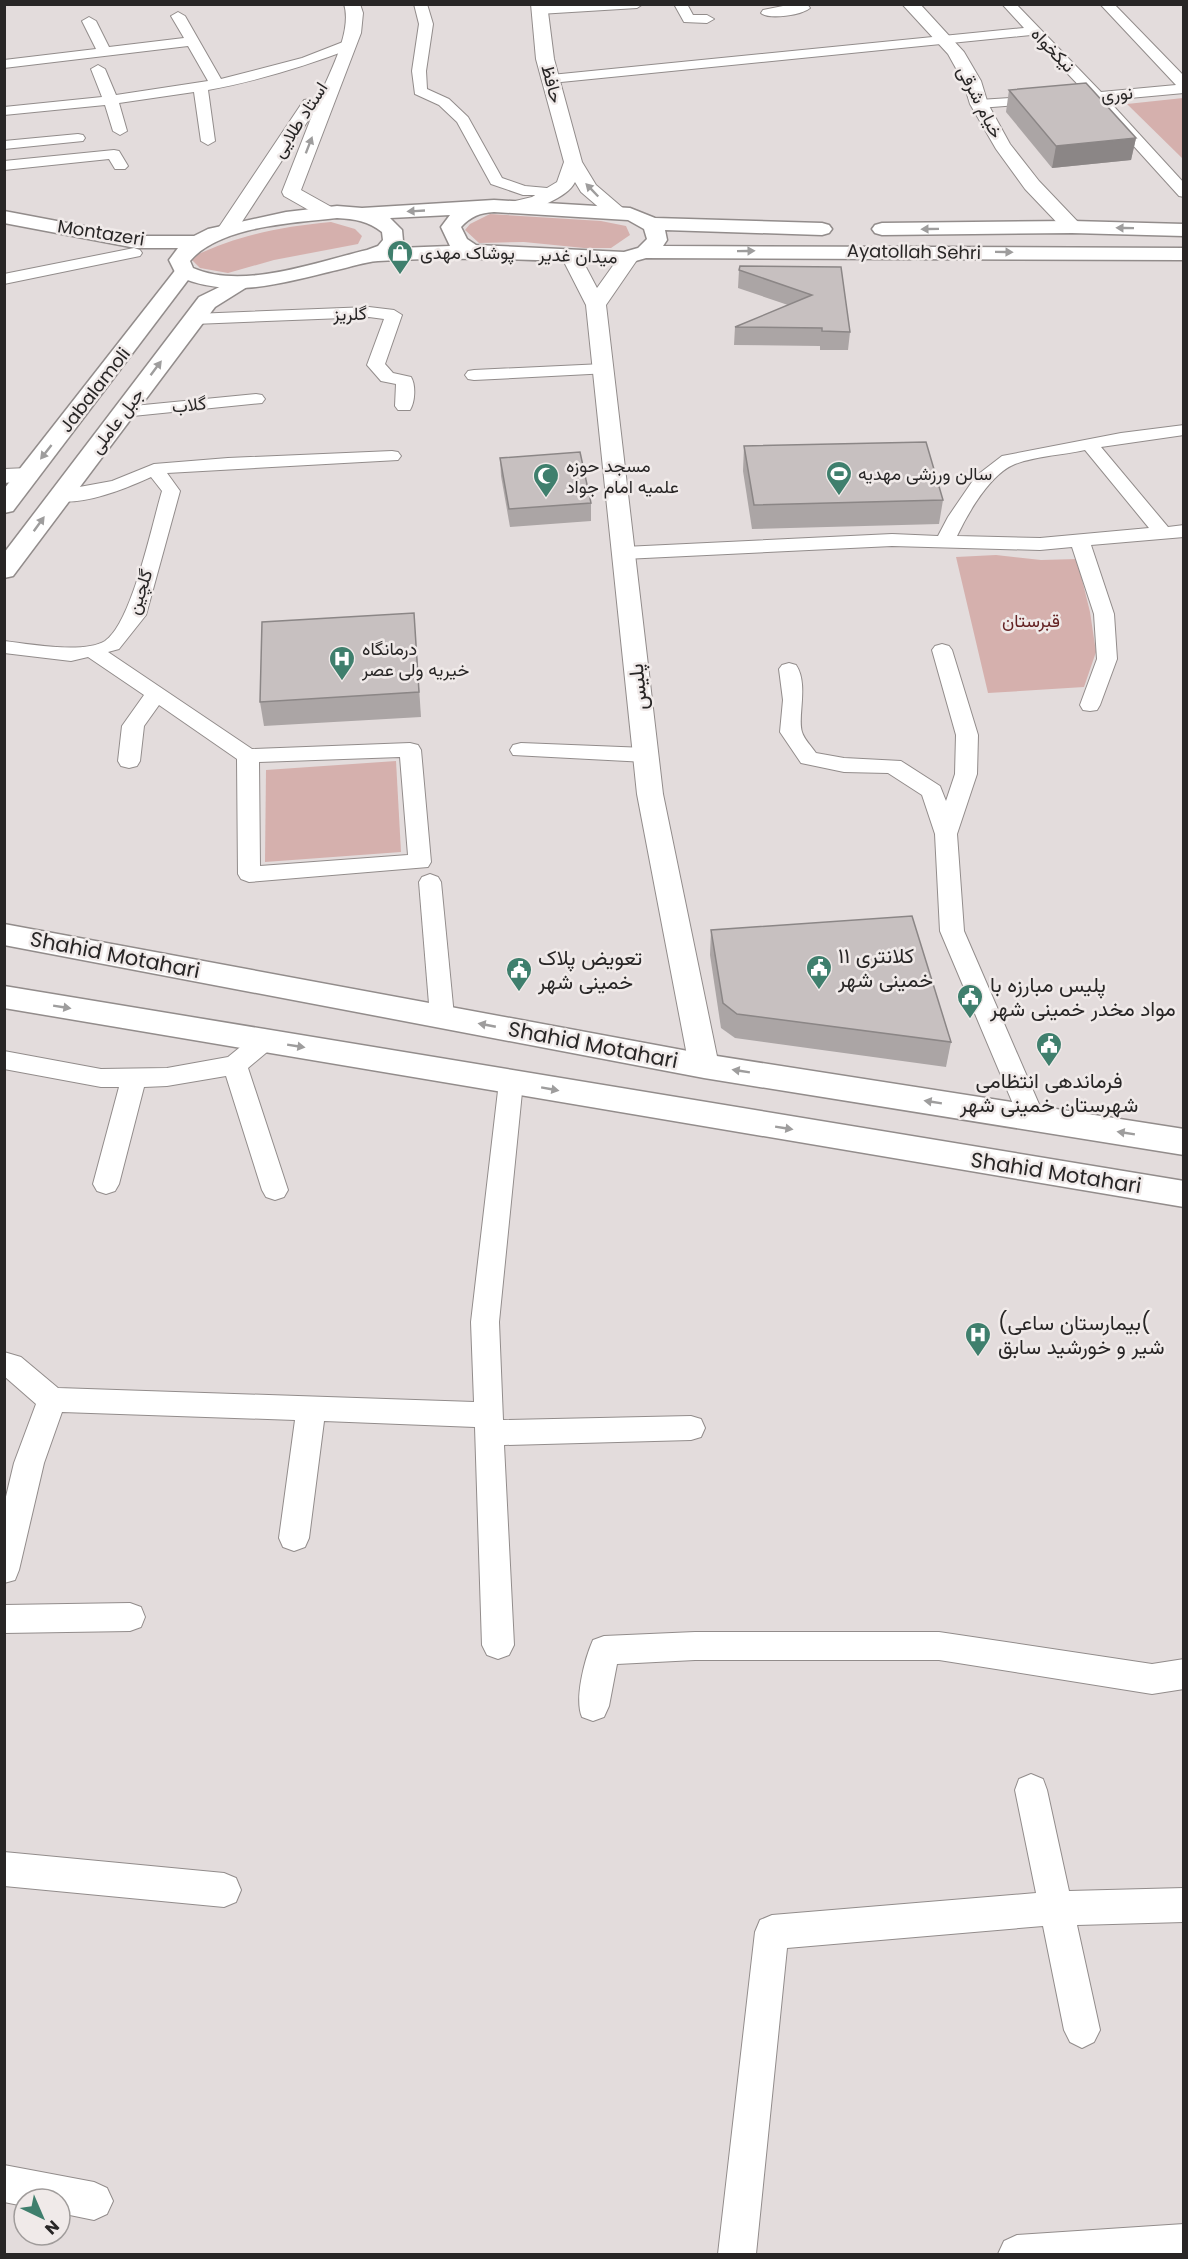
<svg xmlns="http://www.w3.org/2000/svg" width="1188" height="2259" viewBox="0 0 1188 2259" font-family="Poppins,Vazirmatn,sans-serif">
<style>
.green{fill:#d5b0ad}
.lines{fill:none;stroke-linecap:round;stroke-linejoin:round}
.minor-casing{stroke:#928c8b;stroke-width:2}
.tertiary-casing{stroke:#928c8b;stroke-width:2}
.secondary-casing{stroke:#928c8b;stroke-width:3}
.primary-casing{stroke:#928c8b;stroke-width:3}
.minor{fill:#fff;fill-rule:evenodd}
.tertiary{fill:#fff;fill-rule:evenodd}
.secondary{fill:#fff;fill-rule:evenodd}
.primary{fill:#fff;fill-rule:evenodd}
.wall{fill:#aba5a5}
.shaded-wall{fill:#8b8686}
.building{fill:#c7c0c0;stroke:#8b8686;stroke-width:1.5}
.oneway{fill:#9e9d9d}
.labels{text-anchor:middle;stroke-width:5;stroke-linejoin:round;paint-order:stroke}
.far-street-label{font-size:18px;fill:#282626;stroke:#f0eae9}
.far-poi-label{font-size:18px;fill:#282626;stroke:#f0eae9;text-anchor:start}
.far-park-label{font-size:18px;fill:#642223;stroke:#f0eae9}
.street-label{font-size:21px;fill:#282626;stroke:#f0eae9}
.poi-label{font-size:21px;fill:#282626;stroke:#f0eae9;text-anchor:start}
</style>
<rect width="100%" height="100%" fill="#e3dcdc"/>
<g class="green">
<polygon points="1183,98 1184,98 1183,159 1127,104"/>
<polygon points="490,214 601,221 626,226 630,235 611,248 584,248 524,242 479,243 465,230 470,224"/>
<path d="M331 222 355 229 362 236 358 244 274 260 228 273 200 268 190 258C237 235 279 227 331 222Z"/>
<polygon points="996,555 1041,560 1077,559 1090,612 1096,652 1084,687 988,693 956,557"/>
<polygon points="396,761 401,852 265,862 266,770"/>
</g>
<g class="lines">
<defs>
<g id="minor">
<polygon points="414,4 427,4 433,24 426,71 427,89 449,99 468,117 502,178 525,186 558,189 561,192 558,195 523,195 491,184 457,122 439,105 415,94 412,71 419,24"/>
<polygon points="564,4 643,4 637,8 539,14 532,10 539,6"/>
<polygon points="674,4 687,4 693,15 707,15 714,19 707,23 684,22"/>
<path d="M793 4H807L810 8C802 15 769 20 761 13L763 10Z"/>
<polygon points="1002,4 1016,4 1101,92 1176,85 1100,4 1114,4 1184,76 1184,93 1108,100 1184,183 1184,197 1179,196 1093,101 1082,100 1080,97 1086,93 1031,35 551,83 544,79 551,75 1024,28"/>
<path d="M178 12 185 16 221 79 302 58 343 42 348 41 355 45 353 48C305 66 258 81 208 90L215 141 208 145 201 141 194 92 119 103 127 131 120 135 113 131 105 105 4 115V107L102 97 91 69 98 65 105 69 116 95 208 81 188 46 4 68V60L96 49 82 21 89 17 96 21 109 47 184 38 171 16Z"/>
<polygon points="1041,96 1046,97 1048,100 1046,103 979,108 972,104 979,100"/>
<polygon points="78,134 83,135 85,138 83,141 4,149 4,141"/>
<polygon points="114,150 119,151 128,166 125,169 115,169 109,159 4,170 4,161"/>
<polygon points="134,248 140,250 142,253 140,256 4,284 4,274"/>
<path d="M369 307 394 310 402 315 385 364 393 373 411 377C416 385 415 402 410 410H398L395 406 396 384 381 381 367 365 384 319 369 317 194 324 186 319 194 314Z"/>
<polygon points="603,364 609,365 612,369 609,373 474,380 468,379 465,375 468,371 474,370"/>
<polygon points="256,394 262,395 265,399 262,403 123,417 117,416 114,412 117,408 123,407"/>
<path d="M1184 425V435L1101 447 1168 527 1184 525V537L1091 545 1114 614 1117 659 1100 705 1097 710 1090 711 1083 710 1080 705 1097 659 1094 614 1072 547 1040 550 892 546 624 559 617 557 614 553 617 549 624 547 892 534 938 536 948 517 976 476 1002 456 1121 433ZM1085 450 1149 528 1040 538 957 536C968 513 990 474 1015 464 1036 456 1063 455 1085 450Z"/>
<path d="M392 451 398 452 401 456 398 460 167 473 180 491 146 615 119 649 108 652 252 749 410 743 418 745 421 750 431 862 428 867 249 882 241 879 238 874 237 759 159 705 144 726 140 761 137 766 129 768 121 766 118 761 122 726 144 695 88 657 71 661 4 653V641C30 644 83 654 105 641 132 623 152 524 162 491L151 477C125 489 81 507 52 500L50 496 52 492 112 481 154 464 228 458ZM400 757 408 855 260 866 259 762Z"/>
<path d="M942 644 949 646 952 650 978 735 977 774 957 834 964 931 1045 1118 1041 1125 1032 1128 1023 1125 1019 1118 940 931 935 834 922 795 888 773 844 772 801 763 780 732 783 700 779 669 782 665 789 663 796 665C809 684 797 717 802 732 804 739 812 747 816 753L844 758 901 761 940 786 946 801 955 774 956 735 932 650 935 646Z"/>
<polygon points="521,743 646,748 654,750 657,755 654,760 646,762 513,755 510,750 513,745"/>
<polygon points="430,874 438,877 441,882 454,1016 451,1022 442,1025 433,1022 430,1016 419,882 422,877"/>
<polygon points="264,1032 273,1035 276,1041 273,1047 248,1068 288,1190 284,1197 275,1200 266,1197 262,1190 226,1076 167,1086 144,1087 119,1184 115,1191 106,1194 97,1191 93,1184 119,1087 101,1087 4,1069 4,1051 101,1069 167,1068 228,1057 255,1035"/>
<polygon points="511,1073 520,1075 523,1082 499,1322 503,1420 691,1416 701,1419 705,1428 701,1437 691,1440 504,1445 514,1645 509,1655 498,1659 487,1655 482,1645 475,1427 324,1421 309,1538 305,1547 294,1551 283,1547 279,1538 295,1420 62,1412 44,1463 19,1570 15,1580 4,1583 4,1505 14,1463 36,1404 4,1376 4,1352 21,1357 58,1388 474,1402 471,1322 499,1082 502,1075"/>
<polygon points="130,1603 141,1607 145,1617 141,1627 130,1631 4,1633 4,1605"/>
<path d="M695 1632H939L1152 1664 1184 1659V1689L1152 1694 939 1660H695L617 1664 609 1706 604 1717 593 1721 582 1717C574 1699 585 1658 593 1640L604 1636Z"/>
<polygon points="1031,1774 1043,1779 1047,1790 1069,1891 1184,1888 1184,1922 1077,1925 1100,2030 1094,2042 1082,2048 1070,2042 1064,2030 1043,1926 787,1948 756,2254 718,2254 755,1932 760,1920 772,1915 1036,1893 1015,1790 1019,1779"/>
<polygon points="4,1852 224,1873 236,1878 241,1890 236,1902 224,1907 4,1886"/>
<polygon points="4,2165 94,2182 107,2188 113,2201 107,2214 94,2220 60,2213 60,2199 24,2199 24,2206 4,2202"/>
<polygon points="1184,2224 1184,2254 998,2254 1004,2241 1017,2235"/>
</g>
<g id="tertiary">
<path d="M344 4H360L363 13 361 33 301 190 335 209 338 213 335 217H321L284 196 282 192 313 113 234 234H220L217 230 304 100 310 99 317 102C328 76 353 32 344 4Z"/>
<path d="M531 4H547L554 59 582 162 596 185 624 209 627 213 624 217H610L581 192 575 182C567 199 525 215 507 211L504 207 507 203 532 197 557 182 564 162 536 59Z"/>
<polygon points="902,4 920,4 964,52 981,81 988,104 1010,144 1039,181 1079,223 1082,227 1079,231 1065,231 1025,189 996,149 970,104 963,81 948,54"/>
<polygon points="571,250 578,252 597,288 622,253 636,253 639,257 606,305 663,794 719,1066 715,1074 704,1077 693,1074 689,1066 637,794 586,305 561,256 564,252"/>
<polygon points="28,468 36,470 39,475 36,480 4,483 4,469"/>
</g>
<g id="secondary">
<polygon points="184,266 191,268 194,272 191,276 13,511 4,513 4,489 177,268"/>
<polygon points="240,277 247,279 251,283 247,287 215,307 13,576 4,578 4,553 199,297"/>
</g>
<g id="primary">
<path d="M494 200 630 208 655 218 822 223 829 225 832 229 829 233 822 235 665 230 667 240 663 246 1184 248V260L646 258 625 264C542 260 460 256 378 261 364 262 351 267 337 270 281 283 232 300 177 276L169 260 178 248H136L4 223V211L136 236H194L208 229 286 212 337 206 362 208ZM494 212 628 220 644 229 647 239 638 248 624 252 476 245 467 239 461 227C471 216 480 213 494 212ZM450 215 441 227 450 246 398 248 403 241 402 230 390 218ZM337 218C355 219 368 221 382 232L383 240 378 246 367 250C316 262 243 290 193 268L190 261C219 226 293 223 337 218Z"/>
<polygon points="1072,221 1184,224 1184,236 1072,233 882,235 875,233 872,229 875,225 882,223"/>
<polygon points="4,924 704,1054 1184,1129 1184,1155 704,1078 4,945"/>
<polygon points="4,986 1184,1181 1184,1207 4,1008"/>
</g>
</defs>
<use href="#minor" class="minor-casing"/>
<use href="#tertiary" class="tertiary-casing"/>
<use href="#secondary" class="secondary-casing"/>
<use href="#primary" class="primary-casing"/>
<use href="#minor" class="minor"/>
<use href="#tertiary" class="tertiary"/>
<use href="#secondary" class="secondary"/>
<use href="#primary" class="primary"/>
</g>
<g class="wall">
<polygon points="1009,90 1136,138 1131,160 1052,168 1006,112"/>
<polygon points="841,267 850,332 848,350 820,350 820,346 734,345 735,327 788,305 738,288 739,270"/>
<polygon points="744,446 943,500 939,524 752,529 743,471"/>
<polygon points="500,458 591,503 591,521 510,527 501,476"/>
<polygon points="414,613 421,717 264,726 260,702"/>
<polygon points="711,930 951,1042 946,1067 735,1038 721,1028 710,955"/>
</g>
<polygon class="shaded-wall" points="1136,138 1131,160 1052,168 1056,146"/>
<g class="building">
<polygon points="1086,83 1136,138 1056,146 1009,90"/>
<polygon points="740,266 841,267 850,332 822,331 822,328 735,327 812,295 739,270"/>
<polygon points="926,442 943,500 754,505 744,446"/>
<polygon points="580,452 591,503 509,509 500,458"/>
<polygon points="414,613 419,692 260,702 262,622"/>
<polygon points="912,916 951,1042 737,1014 723,1003 711,930"/>
</g>
<defs><path id="oneway-solid" d="M-6-.8H1V-3.2L6.5 0L1 3.2V.8H-6Z" transform="scale(1.5)"/></defs>
<g class="oneway">
<use href="#oneway-solid" transform="translate(309 145) rotate(-69)"/>
<use href="#oneway-solid" transform="translate(592 190) rotate(-134)"/>
<use href="#oneway-solid" transform="translate(416 211) rotate(177)"/>
<use href="#oneway-solid" transform="translate(1125 228) rotate(-179)"/>
<use href="#oneway-solid" transform="translate(930 229) rotate(179)"/>
<use href="#oneway-solid" transform="translate(746 251) rotate(-1)"/>
<use href="#oneway-solid" transform="translate(1004 252) rotate(1)"/>
<use href="#oneway-solid" transform="translate(156 368) rotate(-53)"/>
<use href="#oneway-solid" transform="translate(46 452) rotate(128)"/>
<use href="#oneway-solid" transform="translate(39 524) rotate(-54)"/>
<use href="#oneway-solid" transform="translate(62 1007) rotate(9)"/>
<use href="#oneway-solid" transform="translate(487 1025) rotate(-169)"/>
<use href="#oneway-solid" transform="translate(296 1046) rotate(9)"/>
<use href="#oneway-solid" transform="translate(741 1071) rotate(-171)"/>
<use href="#oneway-solid" transform="translate(550 1089) rotate(10)"/>
<use href="#oneway-solid" transform="translate(933 1102) rotate(-171)"/>
<use href="#oneway-solid" transform="translate(784 1128) rotate(9)"/>
<use href="#oneway-solid" transform="translate(1126 1133) rotate(-171)"/>
</g>
<defs>
<symbol id="shop-pin" viewBox="-11 -11 22 30"><path d="M0 17L-7.5 6A9.5 9.5 0 1 1 7.5 6Z" fill="#3f7f6d" stroke="#f0eae9"/><path d="M-5-2.5h2.3a2.7 3.5 0 0 1 5.4 0H5L5.5 6h-11ZM-1.5-2.5h3a1.5 2.3 0 0 0-3 0Z" fill="#fff"/></symbol>
<symbol id="stadium-pin" viewBox="-11 -11 22 30"><path d="M0 17L-7.5 6A9.5 9.5 0 1 1 7.5 6Z" fill="#3f7f6d" stroke="#f0eae9"/><path d="M0-5a6.5 5 0 1 0 0 10a6.5 5 0 1 0 0-10ZM-3.5-1.8h7v3.6h-7Z" fill="#fff"/></symbol>
<symbol id="mosque-pin" viewBox="-11 -11 22 30"><path d="M0 17L-7.5 6A9.5 9.5 0 1 1 7.5 6Z" fill="#3f7f6d" stroke="#f0eae9"/><path d="M3.5-4.9A6 6 0 1 0 3.5 4.9A5 5 0 1 1 3.5-4.9Z" fill="#fff"/></symbol>
<symbol id="hospital-pin" viewBox="-11 -11 22 30"><path d="M0 17L-7.5 6A9.5 9.5 0 1 1 7.5 6Z" fill="#3f7f6d" stroke="#f0eae9"/><path d="M-5-5h3v3.5h4V-5h3V5h-3V1.5h-4V5h-3Z" fill="#fff"/></symbol>
<symbol id="civic-pin" viewBox="-11 -11 22 30"><path d="M0 17L-7.5 6A9.5 9.5 0 1 1 7.5 6Z" fill="#3f7f6d" stroke="#f0eae9"/><path d="M-.6-6.5H3V-4.5H.6V-3L4-1V1h2V6H-6V1h2V-1L-.6-3ZM-1.2 2.5V6h2.4V2.5Z" fill="#fff"/></symbol>
</defs>
<g fill-rule="evenodd">
<use href="#shop-pin" x="385" y="238" width="30" height="40"/>
<use href="#stadium-pin" x="824" y="459" width="30" height="40"/>
<use href="#mosque-pin" x="531" y="461" width="30" height="40"/>
<use href="#hospital-pin" x="327" y="644" width="30" height="40"/>
<use href="#civic-pin" x="804" y="953" width="30" height="40"/>
<use href="#civic-pin" x="504" y="955" width="30" height="40"/>
<use href="#civic-pin" x="955" y="982" width="30" height="40"/>
<use href="#civic-pin" x="1034" y="1030" width="30" height="40"/>
<use href="#hospital-pin" x="963" y="1320" width="30" height="40"/>
</g>
<g class="labels">
<g class="far-street-label">
<text transform="translate(1053 50) rotate(46)" y="6">نیکخواه</text>
<text transform="translate(552 84) rotate(75)" y="6">حافظ</text>
<text transform="translate(1117 94) rotate(-5)" y="6">نوری</text>
<text transform="translate(980 102) rotate(63)" y="6">خیام شرقی</text>
<text transform="translate(300 120) rotate(-57)" y="6">استاد طلایی</text>
<text transform="translate(101 233) rotate(9)" y="6">Montazeri</text>
<text transform="translate(914 252) rotate(1)" y="6">Ayatollah Sehri</text>
<text transform="translate(578 256) rotate(2)" y="6">میدان غدیر</text>
<text transform="translate(350 314) rotate(-1)" y="6">گلریز</text>
<text transform="translate(95 390) rotate(-52)" y="6">Jabalamoli</text>
<text transform="translate(189 405) rotate(-6)" y="6">گلاب</text>
<text transform="translate(117 421) rotate(-53)" y="6">جبل عاملی</text>
<text transform="translate(140 592) rotate(-72)" y="6">گلچین</text>
</g>
<g class="far-poi-label">
<text x="420" y="259">پوشاک مهدی</text>
<text x="566" y="472">مسجد حوزه<tspan x="566" dy="21">علمیه امام جواد</tspan></text>
<text x="858" y="480">سالن ورزشی مهدیه</text>
<text x="362" y="655">درمانگاه<tspan x="362" dy="21">خیریه ولی عصر</tspan></text>
</g>
<g class="far-park-label">
<text x="1031" y="627">قبرستان</text>
</g>
<g class="street-label">
<text transform="translate(638 687) rotate(-96)" y="7">پلیس</text>
<text transform="translate(115 955) rotate(11)" y="7">Shahid Motahari</text>
<text transform="translate(593 1045) rotate(11)" y="7">Shahid Motahari</text>
<text transform="translate(1056 1173) rotate(9)" y="7">Shahid Motahari</text>
</g>
<g class="poi-label">
<text x="838" y="963">کلانتری ۱۱<tspan x="838" dy="24">خمینی شهر</tspan></text>
<text x="538" y="965">تعویض پلاک<tspan x="538" dy="24">خمینی شهر</tspan></text>
<text x="990" y="992">پلیس مبارزه با<tspan x="990" dy="24">مواد مخدر خمینی شهر</tspan></text>
<text x="1049" y="1088" text-anchor="middle">فرماندهی انتظامی<tspan x="1049" dy="24">شهرستان خمینی شهر</tspan></text>
<text x="998" y="1330">(بیمارستان ساعی(<tspan x="998" dy="24">شیر و خورشید سابق</tspan></text>
</g>
</g>
<rect width="1188" height="2259" fill="none" stroke="#282626" stroke-width="12"/>
<g transform="translate(42 2217) rotate(136)"><circle r="28" fill="#f0eae9" stroke="#a09c9b" stroke-width="1.5"/>
<path d="M0-4.5L10 22L0 15L-10 22Z" fill="#3f7f6d"/>
<text y="-9" font-size="16" font-weight="bold" text-anchor="middle" fill="#282626">N</text>
</g>
</svg>
